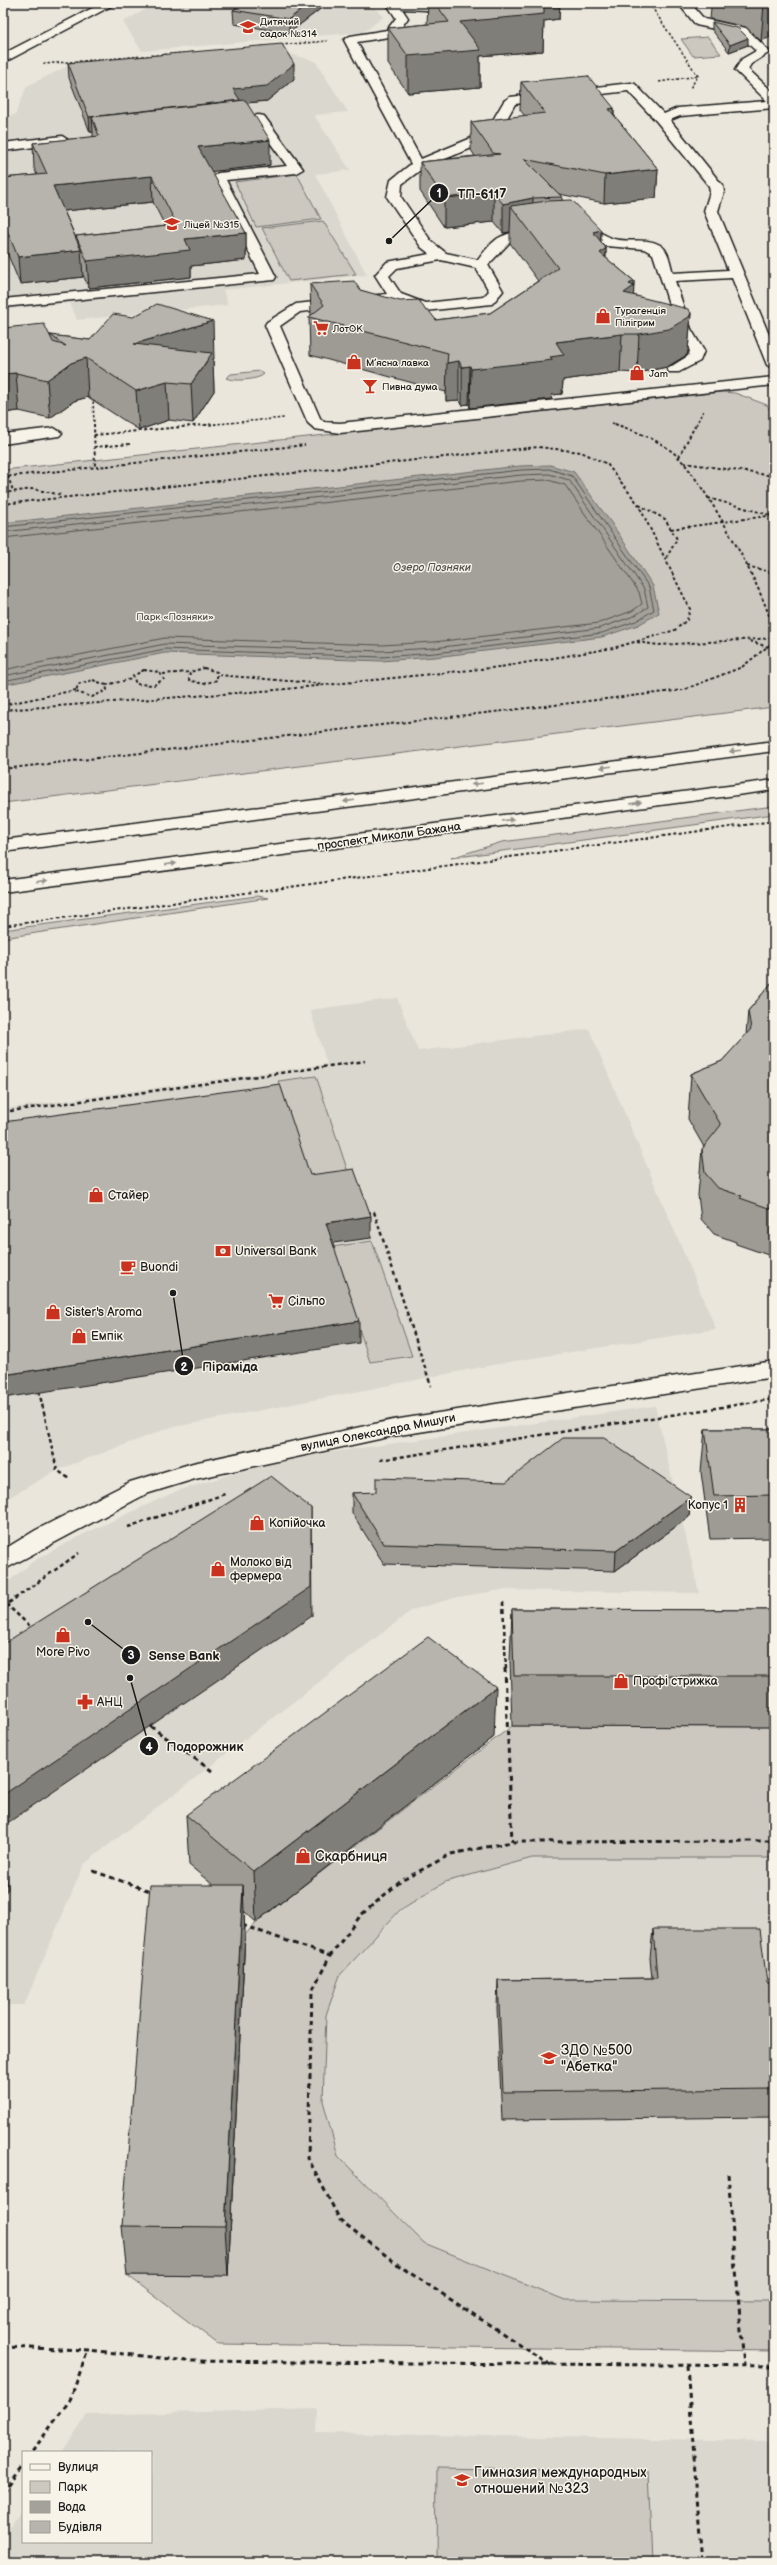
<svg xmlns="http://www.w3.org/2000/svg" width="777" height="2565" viewBox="0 0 777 2565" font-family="'Balsamiq Sans',sans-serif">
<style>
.built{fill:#dad7ce}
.green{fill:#ccc8c0;stroke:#74726e}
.water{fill:#a3a19a;stroke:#6d6c68}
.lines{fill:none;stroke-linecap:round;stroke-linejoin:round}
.shore{stroke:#52514e;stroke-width:1}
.minor-casing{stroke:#1c1c1c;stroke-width:3}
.highway-casing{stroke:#1c1c1c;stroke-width:3}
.path-far3{stroke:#1c1c1c;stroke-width:1.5;stroke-dasharray:2.5 2;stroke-linecap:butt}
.path-far2{stroke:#1c1c1c;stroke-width:2;stroke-dasharray:3 2.5;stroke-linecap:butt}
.path-far1{stroke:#1c1c1c;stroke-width:2.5;stroke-dasharray:4 3;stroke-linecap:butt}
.path{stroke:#1c1c1c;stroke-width:3;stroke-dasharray:5 4;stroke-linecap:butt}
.minor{fill:#f7f3e8;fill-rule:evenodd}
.highway{fill:#f7f3e8;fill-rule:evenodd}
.wall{fill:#9d9b94;stroke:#1c1c1c;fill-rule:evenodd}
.shaded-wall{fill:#7f7e78;stroke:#1c1c1c}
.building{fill:#b6b4ac;stroke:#1c1c1c}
.oneway{fill:#94928c}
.labels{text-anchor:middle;stroke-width:3;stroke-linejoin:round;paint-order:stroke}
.far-poi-label{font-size:10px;fill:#1c1c1c;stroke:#f7f3e8;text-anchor:start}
.far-park-label{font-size:10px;fill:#51504d;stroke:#f7f3e8}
.far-water-label{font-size:11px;font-style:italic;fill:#52514e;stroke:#f7f3e8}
.street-label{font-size:12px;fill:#1c1c1c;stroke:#f7f3e8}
.poi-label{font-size:12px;fill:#1c1c1c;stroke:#f7f3e8;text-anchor:start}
.near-poi-label{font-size:14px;fill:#1c1c1c;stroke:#f7f3e8;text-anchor:start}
.leader{fill:none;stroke:#1c1c1c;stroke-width:1.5}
.callout-dot{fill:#1c1c1c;stroke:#f7f3e8;stroke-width:1.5}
.mark-label{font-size:12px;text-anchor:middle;font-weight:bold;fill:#fff}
.callout-label{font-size:13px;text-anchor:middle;font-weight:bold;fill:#1c1c1c;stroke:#f7f3e8;stroke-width:3;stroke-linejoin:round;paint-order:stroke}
</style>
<rect width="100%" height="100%" fill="#eae6dc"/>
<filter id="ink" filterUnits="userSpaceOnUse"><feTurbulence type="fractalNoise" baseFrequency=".025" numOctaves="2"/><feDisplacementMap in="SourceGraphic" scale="8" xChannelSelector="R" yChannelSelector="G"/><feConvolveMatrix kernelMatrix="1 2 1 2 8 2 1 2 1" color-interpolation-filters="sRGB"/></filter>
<g filter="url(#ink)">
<g class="built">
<polygon points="157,3 371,3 383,17 364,32 142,51 123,22"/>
<polygon points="256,49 279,51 315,61 348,112 314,115 350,170 315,174 367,275 223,290 228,305 77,320 70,303 3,310 3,116 15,115 27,86 68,66"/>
<polygon points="397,998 418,1051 589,1029 716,1329 508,1362 169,1428 57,1470 3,1501 3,1109 327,1064 310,1010"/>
<polygon points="655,1406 699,1593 501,1590 458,1597 412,1610 84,1864 24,2005 3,2005 3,1586 35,1560 82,1535 177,1491 277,1460"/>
<polygon points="532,1858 774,1858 774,2301 565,2300 424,2243 338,2156 323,2101 326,2015 340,1975 401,1910 445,1881"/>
<polygon points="318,2409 317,2433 774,2441 774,2562 3,2562 3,2538 23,2509 23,2542 151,2542 151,2452 62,2452 87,2415"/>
</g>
<g class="green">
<polygon points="708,37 721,54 693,56 681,39"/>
<polygon points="297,174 321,219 256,227 235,182"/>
<polygon points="323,221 356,274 289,281 262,228"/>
<path d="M260 371 264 374C259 380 233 382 226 378L231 374Z"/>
<polygon points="722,392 735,393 767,405 774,417 774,707 3,803 3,470"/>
<polygon points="774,806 774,814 451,858 502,842"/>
<polygon points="257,896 268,898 3,938 3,930"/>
<polygon points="316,1076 353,1187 314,1192 278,1081"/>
<polygon points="372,1241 412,1356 370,1362 332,1247"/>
<polygon points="512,1726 774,1727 774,1858 532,1858 445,1882 400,1910 340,1975 326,2015 323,2101 338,2156 424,2243 565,2300 774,2301 774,2351 218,2344 127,2275 228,2276 245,1935 256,1922"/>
<polygon points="437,2468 648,2472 652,2562 436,2562"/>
</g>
<polygon class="water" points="550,465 574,472 612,524 653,586 659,613 638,625 602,637 435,657 381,661 165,653 3,685 3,523 520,466"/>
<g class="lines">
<g class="shore">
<polyline points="3,527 521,470 549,469 572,476 649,587 654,610 636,621 602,633 435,653 381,657 165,649 3,681"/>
<polyline points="3,532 521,475 549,474 569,480 644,589 648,607 634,616 600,628 434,648 381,651 165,644 3,676"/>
<polyline points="3,538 521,481 548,480 565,485 639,592 642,604 632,611 599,623 434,642 381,645 165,638 3,670"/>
</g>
<defs>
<g id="minor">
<polygon points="102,3 117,3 3,63 3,54"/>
<path d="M386 3H430L460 17 454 21 426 10 402 9 408 18 395 36 357 42 421 159 486 132 504 101 510 97 631 83 635 84 664 114 678 108 767 101 735 70 742 59 756 51 738 34 696 25 682 8 688 4 692 5 704 19 746 28 770 52 751 64 748 69 774 93V108L680 116 670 120 723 186 724 192 718 211 774 347V369L767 365 732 278 675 281 691 329 704 351 700 361 679 372H669L667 369 688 356 690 351 677 329 653 254 644 249 606 246 587 236 568 233 566 230C576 216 604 236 614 239 629 243 646 237 660 245 669 250 670 264 673 273L728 270 704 211 710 192 709 186 657 122 628 91 515 104 496 138 423 168 402 184 401 197 431 241 446 253 478 260C483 253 489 245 497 239 505 233 541 224 547 233L545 236 510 242 488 265 503 291 492 304 424 311 395 301 300 312 280 326 320 418 324 422 340 423 774 377V385L340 433 315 429 308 423 265 325 267 322 296 304 387 294 375 275 387 262 430 254 421 247 387 197 391 180 411 164 344 40 350 36 387 30 396 18ZM441 260 476 268 489 291 483 297 425 303 401 294 389 276 397 268Z"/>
<polygon points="259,115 264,116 303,169 296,173 226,180 276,277 274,280 3,307 3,299 260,274 211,177 218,173 287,166 256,123 227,127 221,123 227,119"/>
<polygon points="62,136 68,140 67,143 3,151 3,143"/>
<polygon points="54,428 62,433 59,436 3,444 3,434"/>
<polygon points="774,1361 774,1377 393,1436 195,1479 146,1494 3,1570 3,1550 36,1530 130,1482 193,1463 393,1420"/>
</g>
<g id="highway">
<polygon points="774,741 774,751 3,852 3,840"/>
<polygon points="774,780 774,790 3,892 3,880"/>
</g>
</defs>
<use href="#minor" class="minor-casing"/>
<use href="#highway" class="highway-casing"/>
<g class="path-far3">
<polyline points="649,3 698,76 690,88"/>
<polyline points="281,45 327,41"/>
<polyline points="43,64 196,52"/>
<polyline points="659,82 697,76"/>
<polyline points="93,397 94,425"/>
<polyline points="612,423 618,425"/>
<polyline points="205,425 285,418"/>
<polyline points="696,425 703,411"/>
</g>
<g class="path-far2">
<polyline points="94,424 95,467"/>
<polyline points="94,435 216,424"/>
<polyline points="94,447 131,444"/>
<polyline points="679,457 696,424"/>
<polyline points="684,463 774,476"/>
<polyline points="8,476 13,491"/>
<polyline points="3,477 305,445"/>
<polyline points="3,493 33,489 62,495"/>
<polyline points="708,498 770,515"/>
<polyline points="3,504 538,447 581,452 607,464 638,504 690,609 687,620 675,630 659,635 613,648 500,667 276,690 3,710"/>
<polyline points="639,505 665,519 677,539 665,560"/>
<polyline points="671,529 774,515"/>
<polyline points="747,566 774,573"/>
<polyline points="750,641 774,649"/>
<polyline points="637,642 659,645 774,638"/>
<polygon points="204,668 217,672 217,680 203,684 189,680 190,672"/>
<polygon points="144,670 159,672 164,679 154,685 136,684 133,676"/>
<polyline points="163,674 190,672"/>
<polyline points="219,675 324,684"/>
<polygon points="93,680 106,685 107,690 92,697 76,692 78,684"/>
<polyline points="106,685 132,679"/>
<polyline points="3,705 76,690"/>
<path d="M3 769 683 690 742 667 772 643C772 639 773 635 773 631 769 597 704 483 679 458 663 441 637 432 615 424"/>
<polyline points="3,926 774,821"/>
</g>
<g class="path-far1">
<polyline points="3,1112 365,1061"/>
<polyline points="367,1213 374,1212 431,1386"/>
<polyline points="39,1391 57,1470 70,1479"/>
<polyline points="380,1460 774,1399"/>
<polyline points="128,1527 225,1494"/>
<polyline points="503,1602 506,1669"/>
<polyline points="6,1604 32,1628"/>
<polyline points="3,1607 79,1553"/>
</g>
<g class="path">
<polyline points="505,1668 512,1842"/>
<polyline points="150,1726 212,1771"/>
<polyline points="93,1871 153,1892"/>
<polyline points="242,1925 330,1956"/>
<polyline points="728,2174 744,2366"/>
<polyline points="3,2347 88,2350 187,2361 774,2366"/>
<polyline points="551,2365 401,2267 340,2220 308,2158 312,1991 330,1956 361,1915 401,1881 451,1854 512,1842 774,1841"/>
<polyline points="687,2366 702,2562"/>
<polyline points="32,2452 70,2400 88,2350"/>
<polyline points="3,2492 23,2465"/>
</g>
<use href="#minor" class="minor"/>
<use href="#highway" class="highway"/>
</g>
<g class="wall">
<polygon points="328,3 289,33 234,24 233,10"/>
<polygon points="428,3 560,3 559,19 544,21 543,51 480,56 480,87 408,93 388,64 388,28 427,24"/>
<polygon points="708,3 774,3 774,73 771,70 773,36 761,41 746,27 710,19 711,8"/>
<polygon points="712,22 748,45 729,52 712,30"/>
<path d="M68 63 294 79 267 101 247 103 270 165 211 171 246 233V260L191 266V277L89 288 83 275V277L20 284 3 243V178L37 175 34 168 33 143 93 137V132H90L69 78ZM153 202 165 226 76 236V238L64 211Z"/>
<polygon points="521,82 614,108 614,115 658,169 656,198 604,203 559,194 562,197 562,200 601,230 601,242 606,248 606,258 634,281 633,295 691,313 688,351 687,355 667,367 637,373 620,372 563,380 562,394 552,395 551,399 470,408 469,404 462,405 459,400 446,401 446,392 310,355 309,317 311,315 310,284 360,290 426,311 436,320 490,313 538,281 510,243 510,232 503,233 494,222 444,227 420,191 420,162 475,156 471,150 471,122 525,116 520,110"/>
<polygon points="3,328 50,335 90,340 214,359 213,359 214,391 193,423 169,420 139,430 88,397 74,401 50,418 19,411 3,413"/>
<polygon points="774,980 774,1257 736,1244 736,1242 714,1234 701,1219 698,1195 702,1149 704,1147 688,1119 691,1074 722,1061 746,1035 748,1011"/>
<polygon points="705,1429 774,1429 774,1538 710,1539 701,1472"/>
<polygon points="352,1493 691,1497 689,1517 615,1571 384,1564 352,1513"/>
<polygon points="512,1609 774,1610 774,1727 512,1726 510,1660"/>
<polygon points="494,1737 256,1922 244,1911 245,1935 228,2276 127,2275 122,2226 213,1885 189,1865 186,1815"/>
<polygon points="653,1929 767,1983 774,1983 774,2117 502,2120 497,2008 498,1980 652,1978 650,1958"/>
</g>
<g class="shaded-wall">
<polygon points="310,3 328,3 289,33 289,19"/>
<polygon points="495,3 560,3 559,19 544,21 543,51 480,56 480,87 408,93 408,56 460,22"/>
<polygon points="767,3 774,3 774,18 773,36 761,41 764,4"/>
<polygon points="748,38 748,45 729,52 730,45"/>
<polygon points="294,64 294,79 267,101 92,117 93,132 90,132 89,117 233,89"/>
<polygon points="614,108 613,136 609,109"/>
<polygon points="270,140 270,165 199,173 198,147"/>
<polygon points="658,169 656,198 604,203 605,175"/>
<polygon points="152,176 153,202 54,212 53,186"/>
<polygon points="494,193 494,222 444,227 444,198"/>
<polygon points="533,198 532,228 511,206 510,232 503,233 503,204"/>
<polygon points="601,230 600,253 606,248 604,285 593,232"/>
<polygon points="246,233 246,260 191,266 191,277 89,288 87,261 185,239"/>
<polygon points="81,250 83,277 20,284 18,257"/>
<polygon points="634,281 634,286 632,324 624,293 629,284"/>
<polygon points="691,313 688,351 687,355 667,367 637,373 639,334"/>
<polygon points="213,321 214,359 213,359 214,391 193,423 191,384 207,361 134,344"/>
<polygon points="622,334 620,372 563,380 562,394 552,395 551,399 470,408 471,369 550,357 556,342"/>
<polygon points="86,358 88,397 74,401 50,418 47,380 71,363"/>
<polygon points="459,361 459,400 446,401 447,363"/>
<polygon points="470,366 469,404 462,405 462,367"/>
<polygon points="16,373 19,411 3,413 3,374"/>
<polygon points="167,382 169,420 139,430 136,391"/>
<polygon points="371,1216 371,1238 326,1244 326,1223"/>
<polygon points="359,1321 359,1343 3,1398 3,1375"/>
<polygon points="691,1497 689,1517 615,1571 616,1551"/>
<polygon points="311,1508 312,1616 3,1826 3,1795"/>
<polygon points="496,1687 494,1737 256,1922 254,1872"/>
<polygon points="5,1861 8,1889 3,1895 3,1863"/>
<polygon points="243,1885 245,1935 228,2276 225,2227"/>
</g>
<g class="building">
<polygon points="243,3 310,3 289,19 233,10"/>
<polygon points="435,3 538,3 544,4 544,14 460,22 481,50 408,56 388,28 449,22"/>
<polygon points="712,22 738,28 748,38 730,45"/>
<polygon points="282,44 294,64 267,86 233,89 240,100 89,117 68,63"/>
<polygon points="588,76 614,108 609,109 658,169 605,175 524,159 562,197 533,198 503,204 494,193 444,198 420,162 500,154 493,153 471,122 545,113 521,82"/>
<polygon points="245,100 270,140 198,147 246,233 185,239 190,250 87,261 76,236 177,225 152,176 53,186 81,250 18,257 3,221 3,178 47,174 33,143 99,136 92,117"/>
<polygon points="572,200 601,230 593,232 606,248 600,253 634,281 629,284 634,286 624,293 688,309 691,313 689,317 669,329 639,334 622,334 556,342 564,355 550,357 553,360 471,369 470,366 462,367 459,361 447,363 448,353 309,317 324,305 310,284 354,281 360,290 400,301 419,300 426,311 429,311 436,320 490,313 558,268 511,206 547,201"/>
<polygon points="157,304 213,321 134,344 212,353 191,384 167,382 136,391 86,358 71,363 47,380 16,373 3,374 3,345 5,344 3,340 3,328 44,324 53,342 66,346 50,335 90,340 113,314 133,317"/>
<polygon points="774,980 774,1210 740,1198 742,1196 718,1188 705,1173 702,1149 721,1125 691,1074 722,1061 751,1029 748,1011"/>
<polygon points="280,1084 310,1175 354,1169 371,1216 326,1223 359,1321 3,1375 3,1122"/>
<polygon points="705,1429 774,1429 774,1495 714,1496"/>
<polygon points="563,1438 604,1438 691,1497 616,1551 384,1544 352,1493 376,1492 376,1478 506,1482"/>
<polygon points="271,1476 311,1508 311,1587 3,1795 3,1644"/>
<polygon points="512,1609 774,1610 774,1676 514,1676"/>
<polygon points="428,1637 496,1687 254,1872 186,1815"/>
<polygon points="3,1852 5,1861 3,1863"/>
<polygon points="150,1885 243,1885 225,2227 122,2226"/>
<polygon points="653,1929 760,1929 767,1983 774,1983 774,2089 503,2092 498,1980 657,1978"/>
</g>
<defs><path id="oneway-solid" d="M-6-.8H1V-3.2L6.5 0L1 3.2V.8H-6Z"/></defs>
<g class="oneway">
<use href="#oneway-solid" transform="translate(735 751) rotate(173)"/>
<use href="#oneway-solid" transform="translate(606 767) rotate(173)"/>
<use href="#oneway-solid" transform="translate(477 784) rotate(173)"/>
<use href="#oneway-solid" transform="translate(349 801) rotate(173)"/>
<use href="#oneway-solid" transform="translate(636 803) rotate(-8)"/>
<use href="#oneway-solid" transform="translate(508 820) rotate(-8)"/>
<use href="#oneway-solid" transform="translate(171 864) rotate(-7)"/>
<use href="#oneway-solid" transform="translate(42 881) rotate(-7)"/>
</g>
</g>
<defs>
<symbol id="school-bare" viewBox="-9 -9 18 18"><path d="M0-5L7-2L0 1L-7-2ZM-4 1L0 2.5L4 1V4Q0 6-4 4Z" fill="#c8321e" stroke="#f7f3e8" stroke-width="2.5" paint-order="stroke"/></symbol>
<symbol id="shop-bare" viewBox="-9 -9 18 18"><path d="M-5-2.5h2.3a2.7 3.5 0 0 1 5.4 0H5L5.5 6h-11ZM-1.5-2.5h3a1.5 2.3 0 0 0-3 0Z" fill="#c8321e" stroke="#f7f3e8" stroke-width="2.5" paint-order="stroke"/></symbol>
<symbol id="supermarket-bare" viewBox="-9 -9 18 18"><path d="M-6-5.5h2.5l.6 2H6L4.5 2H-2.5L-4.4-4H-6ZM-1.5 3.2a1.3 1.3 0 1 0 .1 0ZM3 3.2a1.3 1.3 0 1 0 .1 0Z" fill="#c8321e" stroke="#f7f3e8" stroke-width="2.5" paint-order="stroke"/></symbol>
<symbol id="bar-bare" viewBox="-9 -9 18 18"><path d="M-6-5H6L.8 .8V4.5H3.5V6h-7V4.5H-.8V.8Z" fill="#c8321e" stroke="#f7f3e8" stroke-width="2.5" paint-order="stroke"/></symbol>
<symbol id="bank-bare" viewBox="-9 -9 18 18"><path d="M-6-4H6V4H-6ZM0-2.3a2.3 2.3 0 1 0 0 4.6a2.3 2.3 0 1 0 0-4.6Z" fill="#c8321e" stroke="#f7f3e8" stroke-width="2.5" paint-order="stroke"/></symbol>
<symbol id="cafe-bare" viewBox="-9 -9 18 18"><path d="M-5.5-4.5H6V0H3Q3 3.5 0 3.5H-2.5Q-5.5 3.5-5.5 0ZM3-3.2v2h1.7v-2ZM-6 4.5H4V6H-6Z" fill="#c8321e" stroke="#f7f3e8" stroke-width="2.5" paint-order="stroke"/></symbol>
<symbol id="building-bare" viewBox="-9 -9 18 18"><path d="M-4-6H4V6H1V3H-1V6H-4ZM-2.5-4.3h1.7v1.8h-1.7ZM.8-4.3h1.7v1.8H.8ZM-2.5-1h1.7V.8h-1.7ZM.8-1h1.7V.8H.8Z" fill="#c8321e" stroke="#f7f3e8" stroke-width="2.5" paint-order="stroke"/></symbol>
<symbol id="pharmacy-bare" viewBox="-9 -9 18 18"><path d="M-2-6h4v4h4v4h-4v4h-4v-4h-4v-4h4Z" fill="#c8321e" stroke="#f7f3e8" stroke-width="2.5" paint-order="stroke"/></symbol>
</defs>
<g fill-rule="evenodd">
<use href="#school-bare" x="237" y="16" width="22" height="22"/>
<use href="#school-bare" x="161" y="213" width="22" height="22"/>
<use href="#shop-bare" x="592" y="305" width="22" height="22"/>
<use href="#supermarket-bare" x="310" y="317" width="22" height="22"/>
<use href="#shop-bare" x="343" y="351" width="22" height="22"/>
<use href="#shop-bare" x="626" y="362" width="22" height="22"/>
<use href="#bar-bare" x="359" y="375" width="22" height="22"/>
<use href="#shop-bare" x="85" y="1184" width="22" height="22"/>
<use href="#bank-bare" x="212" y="1240" width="22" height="22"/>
<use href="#cafe-bare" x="117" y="1256" width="22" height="22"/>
<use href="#supermarket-bare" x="265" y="1290" width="22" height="22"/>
<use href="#shop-bare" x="42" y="1301" width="22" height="22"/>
<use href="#shop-bare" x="68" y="1325" width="22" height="22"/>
<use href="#building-bare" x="729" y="1494" width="22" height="22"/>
<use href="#shop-bare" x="246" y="1512" width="22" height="22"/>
<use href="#shop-bare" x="207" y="1558" width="22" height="22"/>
<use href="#shop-bare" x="52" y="1624" width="22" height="22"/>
<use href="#shop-bare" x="610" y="1670" width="22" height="22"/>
<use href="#pharmacy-bare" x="74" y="1691" width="22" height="22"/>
<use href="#shop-bare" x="292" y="1845" width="22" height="22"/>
<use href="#school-bare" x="538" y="2047" width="22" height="22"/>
<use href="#school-bare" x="451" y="2469" width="22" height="22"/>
</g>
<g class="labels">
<g class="far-poi-label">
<text x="260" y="25">Дитячий<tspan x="260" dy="12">садок №314</tspan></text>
<text x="184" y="228">Ліцей №315</text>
<text x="615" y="314">Турагенція<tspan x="615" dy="12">Пілігрим</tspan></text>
<text x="333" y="332">ЛотОК</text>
<text x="366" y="366">М’ясна лавка</text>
<text x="649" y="377">Jam</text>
<text x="382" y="390">Пивна дума</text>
</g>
<g class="far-park-label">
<text x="175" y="620">Парк «Позняки»</text>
</g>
<g class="far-water-label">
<text x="432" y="571">Озеро Позняки</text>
</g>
<g class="street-label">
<text transform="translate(389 836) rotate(-8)" y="4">проспект Миколи Бажана</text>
<text transform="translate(378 1432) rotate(-11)" y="4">вулиця Олександра Мишуги</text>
</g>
<g class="poi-label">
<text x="108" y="1199">Стайер</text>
<text x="235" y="1255">Universal Bank</text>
<text x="140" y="1271">Buondi</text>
<text x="288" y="1305">Сільпо</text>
<text x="65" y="1316">Sister's Aroma</text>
<text x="91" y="1340">Емпік</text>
<text x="728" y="1509" text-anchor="end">Копус 1</text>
<text x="269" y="1527">Копійочка</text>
<text x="230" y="1566">Молоко від<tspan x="230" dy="14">фермера</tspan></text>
<text x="63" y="1656" text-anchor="middle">More Pivo</text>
<text x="633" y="1685">Профі стрижка</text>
<text x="97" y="1706">АНЦ</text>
</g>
<g class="near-poi-label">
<text x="315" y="1861">Скарбниця</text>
<text x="561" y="2055">ЗДО №500<tspan x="561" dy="16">"Абетка"</tspan></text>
<text x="474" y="2477">Гимназия международных<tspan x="474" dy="16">отношений №323</tspan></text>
</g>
</g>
<path class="leader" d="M389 241L439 193M173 1293L184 1366M88 1622L131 1655M130 1678L149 1746"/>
<g class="callout-dot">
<circle cx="389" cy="241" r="4"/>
<circle cx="173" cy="1293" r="4"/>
<circle cx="88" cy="1622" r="4"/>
<circle cx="130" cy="1678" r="4"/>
<circle cx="439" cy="193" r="10"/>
<circle cx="184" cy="1366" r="10"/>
<circle cx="131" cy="1655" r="10"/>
<circle cx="149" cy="1746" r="10"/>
</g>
<g class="mark-label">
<text x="439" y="197">1</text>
<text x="184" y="1371">2</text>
<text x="131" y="1659">3</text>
<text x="149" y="1751">4</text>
</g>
<g class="callout-label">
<text x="482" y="198">ТП-6117</text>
<text x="230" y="1371">Піраміда</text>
<text x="184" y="1660">Sense Bank</text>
<text x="205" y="1751">Подорожник</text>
</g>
<rect width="777" height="2565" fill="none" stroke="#f7f3e8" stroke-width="16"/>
<rect x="8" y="8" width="761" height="2549" fill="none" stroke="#1c1c1c" stroke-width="1.5" filter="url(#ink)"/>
<rect x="22" y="2451" width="130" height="92" fill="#f7f3e8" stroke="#9f9d96"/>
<rect x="30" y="2464" width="20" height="6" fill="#f7f3e8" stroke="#9f9d96"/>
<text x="58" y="2471" font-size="12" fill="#1c1c1c">Вулиця</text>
<rect x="30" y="2481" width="20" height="12" fill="#ccc8c0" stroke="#9f9d96"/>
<text x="58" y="2491" font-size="12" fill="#1c1c1c">Парк</text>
<rect x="30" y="2501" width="20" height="12" fill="#a3a19a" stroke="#9f9d96"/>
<text x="58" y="2511" font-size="12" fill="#1c1c1c">Вода</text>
<rect x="30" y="2521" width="20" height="12" fill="#b6b4ac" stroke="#9f9d96"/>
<text x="58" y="2531" font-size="12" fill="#1c1c1c">Будівля</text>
</svg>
